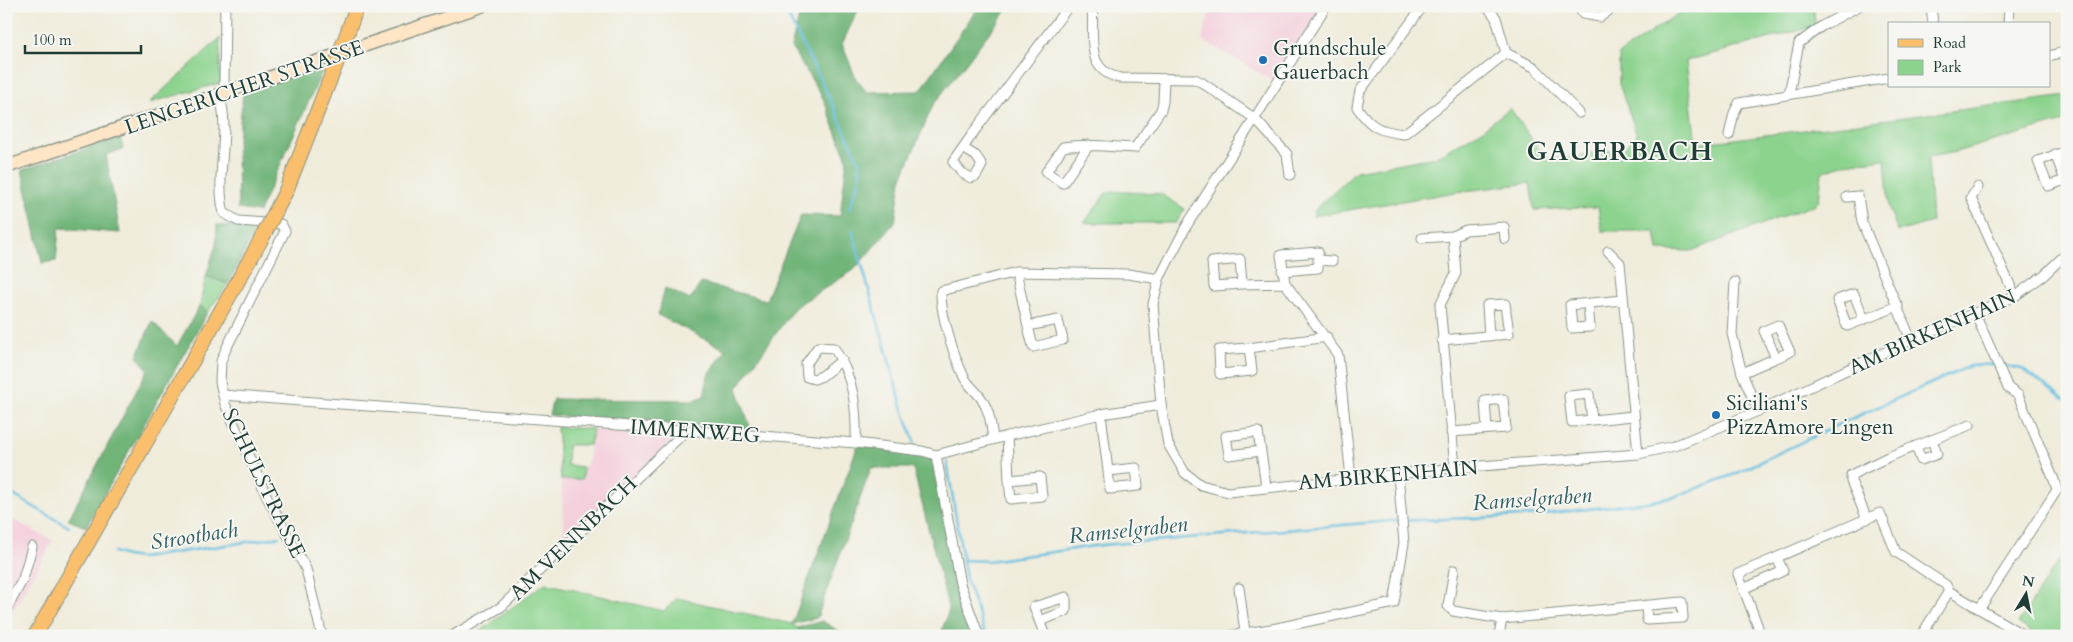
<svg xmlns="http://www.w3.org/2000/svg" width="2073" height="642" viewBox="0 0 2073 642" font-family="Cardo,serif">
<style>
.built{fill:#f4cfdc}
.green{fill:#8cd38e;stroke:#568861}
.forest{fill:#71b579;stroke:#487956}
.lines{fill:none;stroke-linecap:round;stroke-linejoin:round}
.stream{stroke:#62bee0;stroke-width:2.5}
.minor-casing{stroke:#889488;stroke-width:11}
.secondary-casing{stroke:#889488;stroke-width:15}
.primary-casing{stroke:#889488;stroke-width:16}
.minor{stroke:#fff;stroke-width:9}
.secondary{stroke:#fde5c5;stroke-width:12}
.primary{stroke:#f9bf6d;stroke-width:14}
.primary-bridge-casing{stroke:#889488;stroke-width:16;stroke-linecap:butt}
.primary-bridge{stroke:#f9bf6d;stroke-width:14}
.poi-dot{fill:#1f6fb2;stroke:#f6f6f2;stroke-width:2}
.labels{text-anchor:middle;stroke-width:4;stroke-linejoin:round;paint-order:stroke}
.poi-label{font-size:21px;fill:#1f3d34;stroke:#f6f6f2;text-anchor:start}
.street-label{font-size:21px;fill:#1f3d34;stroke:#f6f6f2}
.water-label{font-size:22px;font-style:italic;fill:#305d5f;stroke:#f6f6f2}
.district-label{font-size:26px;font-weight:bold;letter-spacing:1px;fill:#1f3d34;stroke:#f6f6f2}
</style>
<rect width="100%" height="100%" fill="#f6f6f2"/>
<filter id="ink" filterUnits="userSpaceOnUse"><feTurbulence type="fractalNoise" baseFrequency=".02" numOctaves="2"/><feDisplacementMap in="SourceGraphic" scale="10" xChannelSelector="R" yChannelSelector="G"/><feConvolveMatrix kernelMatrix="1 2 1 2 8 2 1 2 1" color-interpolation-filters="sRGB"/></filter>
<filter id="wash" filterUnits="userSpaceOnUse"><feTurbulence type="fractalNoise" baseFrequency=".0096" numOctaves="4" result="noise"/><feDisplacementMap in="SourceGraphic" scale="20" xChannelSelector="R" yChannelSelector="G"/><feGaussianBlur stdDeviation="1.12" result="paint"/><feColorMatrix in="noise" values="0 0 0 0 0 0 0 0 0 0 0 0 0 0 0 0 0 1.4 0 .05"/><feComposite in="paint" operator="in"/></filter>
<g filter="url(#wash)">
<rect width="100%" height="100%" fill="#f0ecdb"/>
<g class="built">
<polygon points="1211,6 1322,6 1274,82 1202,39"/>
<polygon points="593,429 681,432 569,537 564,533 561,480 582,479 583,467 587,465"/>
<polygon points="6,516 53,541 6,623"/>
</g>
<g class="green">
<polygon points="1689,6 1814,6 1815,26 1686,61 1696,144 2067,96 2067,120 1952,153 1928,157 1932,222 1898,232 1889,208 1885,159 1845,164 1822,172 1819,201 1816,204 1691,251 1658,250 1655,231 1602,231 1598,207 1534,210 1530,183 1456,192 1313,216 1317,207 1356,171 1435,157 1481,131 1510,108 1546,159 1576,157 1605,150 1619,153 1637,135 1619,84 1619,54"/>
<polygon points="220,38 220,83 149,103"/>
<polygon points="1111,191 1161,194 1185,209 1176,223 1084,223 1105,194"/>
<polygon points="206,276 228,284 207,313 200,305"/>
<polygon points="557,427 593,429 590,445 568,445 567,465 583,467 582,479 561,480"/>
<polygon points="2067,548 2067,636 2038,636 2018,623"/>
<polygon points="545,583 664,611 677,598 792,624 809,636 474,636"/>
</g>
<g class="forest">
<polygon points="802,6 860,6 842,44 856,79 867,92 920,91 979,6 1010,6 933,105 901,180 895,222 854,270 795,307 737,388 751,430 549,415 553,399 693,400 704,396 708,375 726,350 658,315 665,288 690,300 701,283 766,300 801,215 840,216 847,159 823,98 791,47"/>
<polygon points="326,63 259,212 238,209 237,150 243,94"/>
<polygon points="120,137 123,149 106,155 120,233 59,228 56,261 42,263 22,170"/>
<polygon points="217,225 257,228 228,284 206,276 216,245"/>
<polygon points="200,305 207,313 86,527 68,520 148,369 137,357 152,321 177,346"/>
<polygon points="858,445 932,459 956,587 971,627 968,636 940,636 949,610 913,468 871,468 817,618 792,624"/>
<polygon points="822,621 847,636 809,636 797,628"/>
</g>
<g class="lines">
<g class="stream">
<polyline points="786,6 789,18 822,83 859,161 860,179 849,209"/>
<polyline points="852,230 901,403 915,444"/>
<polyline points="2001,365 2022,369 2067,401"/>
<polyline points="947,462 966,579 986,636"/>
<polyline points="6,491 69,527"/>
<polyline points="114,552 126,556 141,558 279,537"/>
<polyline points="963,560 988,561 1102,545 1391,521 1528,516 1647,502 1674,497 1735,474 1833,427 1970,366 1994,364"/>
</g>
</g>
</g>
<g filter="url(#ink)">
<g class="lines">
<defs>
<g id="minor">
<polyline points="225,6 224,83 227,91"/>
<path d="M1092 6C1095 35 1083 70 1120 78L1194 79 1201 82 1254 118 1287 154 1290 175"/>
<polyline points="1326,6 1187,225 1159,279 1153,304 1161,405 1168,444 1185,473 1201,485 1228,492 1455,468 1638,454 1674,446 1758,411 1911,340 2015,296 2044,275 2067,253"/>
<path d="M1423 6 1360 91 1357 107C1371 128 1379 131 1404 134L1506 53"/>
<polyline points="1487,6 1496,18 1506,53"/>
<polyline points="1578,6 1583,14 1600,17 1615,6"/>
<polyline points="1931,6 1933,24"/>
<polyline points="2008,24 2009,6"/>
<polyline points="1506,53 1534,67 1579,113"/>
<polyline points="2049,56 2067,51"/>
<path d="M219 94C232 131 214 175 224 213L238 221 281 224 285 231 226 349 221 361 220 382 225 404 267 497 306 569 322 636"/>
<polyline points="1789,94 1799,43 1822,26 1859,6"/>
<polyline points="1729,135 1734,113 1739,103 1889,78"/>
<path d="M1089 145 1063 183 1046 172 1063 147C1087 143 1111 147 1135 148L1161 110 1163 102 1164 79"/>
<polyline points="963,148 976,156 982,165 976,176 971,178 962,173 953,162 976,129 1068,7 1072,6"/>
<polyline points="2055,154 2065,180 2048,186 2038,161 2067,151"/>
<polyline points="1978,187 1971,198 2015,296"/>
<polyline points="1847,197 1858,196 1862,222 1911,340"/>
<polyline points="1453,236 1456,273 1440,305 1455,468"/>
<polyline points="1422,238 1453,236 1466,230 1504,227 1505,239"/>
<polyline points="1608,251 1620,263 1638,454"/>
<polyline points="1282,271 1318,268 1318,260"/>
<polyline points="1016,272 1028,326 1058,320 1063,340 1033,347 1028,326"/>
<polyline points="1735,282 1732,334 1742,373 1758,411"/>
<polyline points="1285,283 1281,255 1318,252 1318,260 1332,261"/>
<polyline points="1242,284 1214,286 1212,262 1240,259 1242,284 1285,283 1338,355 1351,478"/>
<polyline points="1588,303 1590,327 1572,328 1570,305 1623,300"/>
<polyline points="1975,313 2008,388 2018,395 2054,480 2057,490 1980,608"/>
<polyline points="1864,319 1854,294 1837,300 1847,326 1898,306"/>
<polyline points="1442,340 1509,334 1505,304 1487,305 1489,336"/>
<polyline points="1249,348 1219,350 1220,374 1252,371 1249,348 1327,337"/>
<path d="M842 360 822 376 814 379 807 377 806 364 818 347 834 348C854 378 857 408 856 443"/>
<polyline points="1742,373 1776,358 1764,331 1778,325 1790,352 1776,358"/>
<polyline points="223,395 856,443 922,451 936,455 1007,436 1101,414 1161,405"/>
<polyline points="1101,414 1108,471 1136,468 1138,486 1110,489 1108,471"/>
<polyline points="1592,420 1589,394 1569,396 1572,422 1633,416"/>
<polyline points="1451,432 1506,428 1503,399 1485,401 1487,429"/>
<polyline points="1007,436 1009,480 1040,477 1042,496 1011,499 1009,480"/>
<path d="M993 439C991 425 990 411 981 398 976 391 968 385 964 377 954 356 940 314 941 291L1016 272 1128 274 1159 279"/>
<polyline points="1916,446 1921,460 1937,454 1932,440"/>
<polyline points="1261,451 1229,455 1226,436 1258,432 1266,486"/>
<polyline points="936,455 960,584 979,636"/>
<polyline points="1867,519 1851,481 1851,475 1888,457 1970,425"/>
<polyline points="1454,570 1448,606 1453,611 1502,619"/>
<polyline points="1239,588 1245,632"/>
<polyline points="1743,589 1783,571 1777,558"/>
<polyline points="6,610 23,579 32,547"/>
<polyline points="1040,621 1066,611 1066,597 1034,607 1045,636"/>
<polyline points="1758,627 1738,574 1880,513 1896,552 1946,585 1949,591 2025,636"/>
<polyline points="452,636 501,607 687,430"/>
<polyline points="1228,636 1277,628 1394,603 1404,543 1398,474"/>
<path d="M1499 636 1502 619C1562 613 1622 608 1682 602L1683 618 1647 620 1646 605"/>
<polyline points="1921,636 1949,591"/>
</g>
<polyline id="secondary" points="6,167 481,6"/>
<g id="primary">
<polyline points="352,20 357,6"/>
<polyline points="286,191 336,64"/>
<path d="M35 636C110 502 189 370 263 236"/>
</g>
</defs>
<use href="#minor" class="minor-casing"/>
<use href="#secondary" class="secondary-casing"/>
<use href="#primary" class="primary-casing"/>
<use href="#minor" class="minor"/>
<use href="#secondary" class="secondary"/>
<use href="#primary" class="primary"/>
<defs>
<g id="primary-bridge">
<polyline points="336,64 352,20"/>
<polyline points="263,236 286,191"/>
</g>
</defs>
<use href="#primary-bridge" class="primary-bridge-casing"/>
<use href="#primary-bridge" class="primary-bridge"/>
</g>
</g>
<g class="poi-dot">
<circle cx="1263" cy="60" r="5"/>
<circle cx="1716" cy="415" r="5"/>
</g>
<g class="labels">
<g class="poi-label">
<text x="1273" y="55">Grundschule<tspan x="1273" dy="24">Gauerbach</tspan></text>
<text x="1726" y="410">Siciliani's<tspan x="1726" dy="24">PizzAmore Lingen</tspan></text>
</g>
<g class="street-label">
<text transform="translate(244 87) rotate(-19)" y="7">LENGERICHER STRASSE</text>
<text transform="translate(1932 332) rotate(-24)" y="7">AM BIRKENHAIN</text>
<text transform="translate(695 431) rotate(4)" y="7">IMMENWEG</text>
<text transform="translate(1388 475) rotate(-5)" y="7">AM BIRKENHAIN</text>
<text transform="translate(264 483) rotate(64)" y="7">SCHULSTRASSE</text>
<text transform="translate(573 538) rotate(-44)" y="7">AM VENNBACH</text>
</g>
<g class="water-label">
<text transform="translate(1532 498) rotate(-4)" y="8">Ramselgraben</text>
<text transform="translate(1128 529) rotate(-6)" y="8">Ramselgraben</text>
<text transform="translate(194 535) rotate(-9)" y="8">Strootbach</text>
</g>
<g class="district-label">
<text x="1620" y="160">GAUERBACH</text>
</g>
</g>
<rect width="2073" height="642" fill="none" stroke="#f6f6f2" stroke-width="25"/>
<rect x="1888" y="22" width="162" height="65" fill="#f6f6f2" stroke="#a0aca6"/>
<rect x="1898" y="39" width="25" height="8" fill="#f9bf6d" stroke="#a0aca6"/>
<text x="1933" y="48" font-size="15" fill="#1f3d34">Road</text>
<rect x="1898" y="60" width="25" height="15" fill="#8cd38e" stroke="#a0aca6"/>
<text x="1933" y="72" font-size="15" fill="#1f3d34">Park</text>
<g transform="translate(2026 594) rotate(10)" stroke="#f6f6f2" stroke-width="4" paint-order="stroke">
<path d="M0-4L9 19L0 12L-9 19Z" fill="#1f3d34"/>
<text y="-8" font-size="14" font-weight="bold" text-anchor="middle" fill="#1f3d34">N</text>
</g>
<path d="M25 45v8h116v-8" fill="none" stroke="#1f3d34" stroke-width="2.5"/>
<text x="32" y="45" font-size="15" fill="#1f3d34" stroke="#f6f6f2" stroke-width="4" paint-order="stroke">100 m</text>
</svg>
